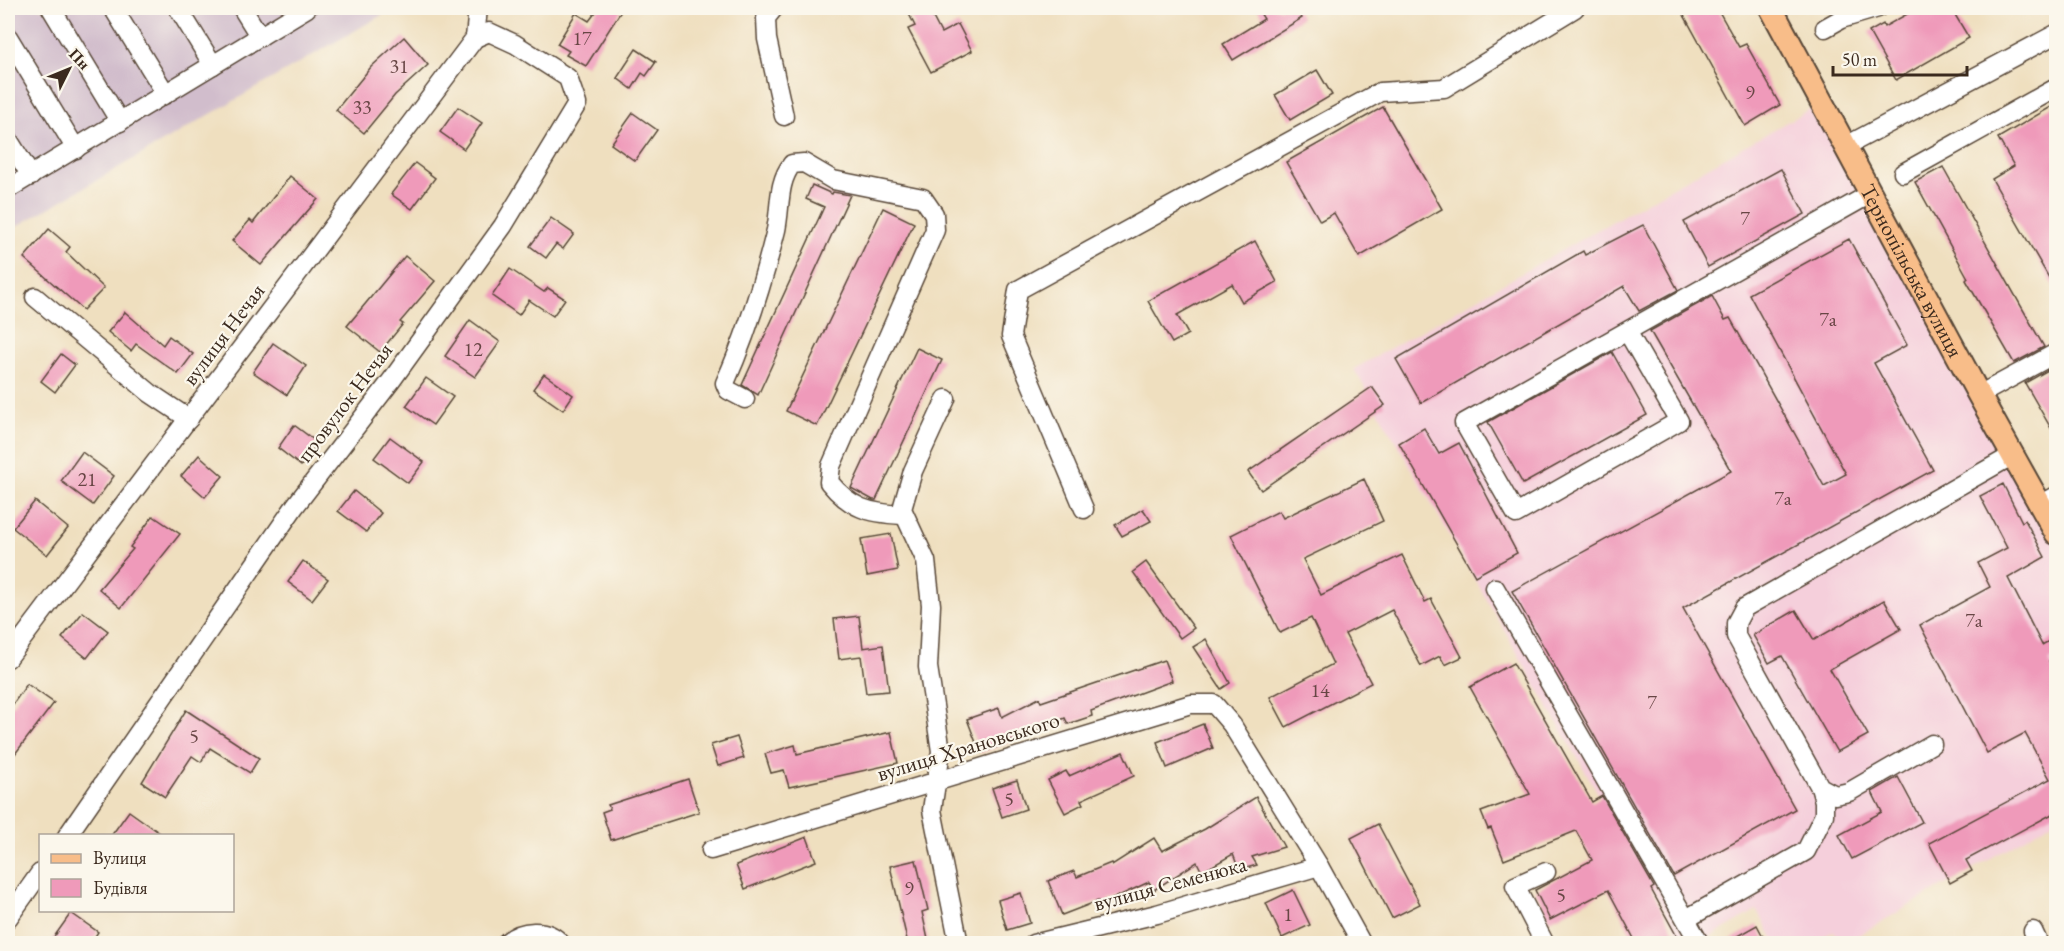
<svg xmlns="http://www.w3.org/2000/svg" width="2064" height="951" viewBox="0 0 2064 951" font-family="'EB Garamond',serif">
<style>
.built{fill:#f5cfdb}
.industrial{fill:#d1bdcc}
.building{fill:#ef9aba}
.lines{fill:none;stroke-linecap:round;stroke-linejoin:round}
.minor-casing{stroke:#564536;stroke-width:21}
.major-casing{stroke:#564536;stroke-width:26}
.minor{stroke:#fff;stroke-width:18}
.major{stroke:#f8bd89;stroke-width:22}
.labels{text-anchor:middle;stroke-width:4.5;stroke-linejoin:round;paint-order:stroke}
.number-label{font-size:20px;fill:#684645}
.street-label{font-size:22px;fill:#3b2a1e;stroke:#fbf7ec}
</style>
<rect width="100%" height="100%" fill="#fbf7ec"/>
<filter id="ink" filterUnits="userSpaceOnUse"><feTurbulence type="fractalNoise" baseFrequency=".0167" numOctaves="2"/><feDisplacementMap in="SourceGraphic" scale="12" xChannelSelector="R" yChannelSelector="G"/><feConvolveMatrix kernelMatrix="1 2 1 2 8 2 1 2 1" color-interpolation-filters="sRGB"/></filter>
<filter id="wash" filterUnits="userSpaceOnUse"><feTurbulence type="fractalNoise" baseFrequency=".008" numOctaves="4" result="noise"/><feDisplacementMap in="SourceGraphic" scale="24" xChannelSelector="R" yChannelSelector="G"/><feGaussianBlur stdDeviation="1.35" result="paint"/><feColorMatrix in="noise" values="0 0 0 0 0 0 0 0 0 0 0 0 0 0 0 0 0 1.4 0 .05"/><feComposite in="paint" operator="in"/></filter>
<g filter="url(#wash)">
<rect width="100%" height="100%" fill="#efdfbf"/>
<polygon class="built" points="1822,102 2056,533 2056,820 1845,943 1841,943 1834,931 1811,943 1776,943 1757,910 1699,943 1684,943 1354,369"/>
<polygon class="industrial" points="8,8 394,8 9,231"/>
<g id="blocks">
<g class="building">
<polygon points="599,8 623,8 586,66 566,55 569,51 557,44 576,13 589,21"/>
<polygon points="906,8 928,8 941,33 958,24 972,51 931,72 908,29 915,26"/>
<polygon points="1257,8 1296,8 1302,18 1233,60 1223,44 1264,19"/>
<polygon points="1698,8 1717,8 1739,47 1746,44 1780,105 1745,126 1684,15"/>
<polygon points="1918,8 1951,8 1969,38 1896,80 1869,32 1883,24 1884,27"/>
<polygon points="404,37 428,65 395,95 364,133 336,110 371,67"/>
<polygon points="636,49 656,62 646,76 642,73 632,89 617,78"/>
<polygon points="1317,70 1332,95 1290,120 1275,95"/>
<polygon points="2056,104 2056,290 1992,179 2014,166 1998,138"/>
<polygon points="458,107 482,123 464,149 440,132"/>
<polygon points="1383,107 1442,209 1359,257 1334,213 1320,221 1286,162"/>
<polygon points="633,113 657,130 635,161 611,144"/>
<polygon points="415,163 435,178 412,209 391,194"/>
<polygon points="1943,167 2044,347 2014,363 1966,280 1968,278 1915,182"/>
<polygon points="1781,169 1805,214 1708,267 1684,222"/>
<polygon points="290,176 318,199 261,265 232,241 250,220 253,223"/>
<polygon points="812,185 832,194 833,192 850,195 758,395 742,385 824,207 806,199"/>
<polygon points="883,208 914,223 817,426 786,411"/>
<polygon points="551,218 574,234 563,249 556,244 546,258 530,246"/>
<polygon points="1643,225 1678,290 1639,311 1624,286 1421,403 1396,359 1583,251 1585,255"/>
<polygon points="49,229 70,247 66,252 104,288 83,310 24,258"/>
<polygon points="1849,239 1907,345 1874,363 1933,470 1683,608 1795,809 1674,876 1512,591 1731,471 1650,331 1712,296 1725,320 1730,318 1824,486 1846,474 1749,294"/>
<polygon points="1255,241 1277,282 1242,302 1232,284 1177,315 1188,334 1172,343 1148,301"/>
<polygon points="405,256 435,281 400,322 403,324 380,352 347,326"/>
<polygon points="510,269 544,292 548,288 565,299 553,316 529,300 519,315 492,296"/>
<polygon points="125,312 163,345 169,336 193,354 178,374 136,344 131,351 108,332"/>
<polygon points="470,320 500,342 475,377 445,356"/>
<polygon points="273,343 306,366 287,395 253,372"/>
<polygon points="917,348 942,360 876,500 873,500 851,488"/>
<polygon points="1612,352 1647,415 1523,484 1488,422"/>
<polygon points="61,354 75,365 55,392 41,381"/>
<polygon points="2055,366 2056,369 2056,437 2025,383"/>
<polygon points="544,374 573,395 563,410 533,389"/>
<polygon points="426,378 453,397 433,425 406,406"/>
<polygon points="1372,387 1385,405 1261,490 1248,472"/>
<polygon points="294,425 318,443 301,466 278,448"/>
<polygon points="1424,428 1439,454 1459,443 1517,553 1475,576 1399,443"/>
<polygon points="390,437 424,462 408,483 374,458"/>
<polygon points="82,452 114,476 93,505 61,481"/>
<polygon points="199,455 223,476 205,497 181,476"/>
<polygon points="1364,479 1383,521 1303,559 1321,595 1402,555 1425,602 1431,599 1462,657 1445,665 1440,656 1421,666 1392,610 1345,634 1371,683 1286,727 1270,697 1333,664 1311,618 1280,633 1231,535 1279,511 1283,518"/>
<polygon points="2003,484 2022,522 2025,520 2045,557 2008,578 2042,645 2056,637 2056,658 2049,661 2056,675 2056,812 1966,860 1972,871 1950,883 1929,843 2050,779 2025,733 1987,753 1920,625 1990,587 1978,563 2007,548 1980,496"/>
<polygon points="354,491 381,513 366,532 338,511"/>
<polygon points="35,501 68,528 47,555 13,528"/>
<polygon points="1143,509 1151,521 1122,536 1115,525"/>
<polygon points="153,516 180,534 121,608 99,589 133,549 130,547"/>
<polygon points="891,534 898,570 867,576 861,539"/>
<polygon points="303,561 328,579 312,600 288,582"/>
<polygon points="1146,562 1194,628 1180,638 1133,572"/>
<polygon points="1884,600 1901,629 1830,669 1868,735 1837,752 1782,656 1769,663 1753,635 1796,610 1814,640"/>
<polygon points="83,612 108,631 87,658 62,638"/>
<polygon points="859,616 863,648 883,645 889,691 866,693 861,656 839,659 834,619"/>
<polygon points="1206,639 1230,683 1221,689 1193,647"/>
<polygon points="1164,660 1172,681 1091,711 1092,716 1068,724 1065,718 1026,736 980,753 967,719 999,708 1002,717 1039,698 1041,702"/>
<polygon points="1513,663 1592,802 1602,796 1654,887 1651,889 1681,944 1637,944 1608,890 1550,920 1535,890 1592,860 1576,831 1504,860 1491,828 1488,829 1481,812 1530,794 1470,687"/>
<polygon points="27,684 54,703 8,763 8,711"/>
<polygon points="186,710 259,758 250,773 210,748 201,762 192,756 165,797 142,782"/>
<polygon points="1203,724 1213,748 1167,768 1157,742"/>
<polygon points="891,732 898,763 789,787 784,770 771,773 765,754 795,745 797,754"/>
<polygon points="737,737 744,758 718,766 711,745"/>
<polygon points="1123,752 1134,776 1081,800 1083,804 1065,813 1048,780 1066,771 1069,776"/>
<polygon points="1898,777 1922,822 1852,859 1839,835 1882,812 1872,792"/>
<polygon points="688,779 699,812 611,840 602,812 610,809 608,805"/>
<polygon points="1017,780 1026,809 1002,817 992,788"/>
<polygon points="1256,797 1284,847 1252,857 1257,865 1239,870 1233,854 1202,872 1197,862 1154,890 1149,882 1099,905 1098,901 1062,915 1048,881 1074,871 1077,877 1111,863 1112,865 1154,838 1162,851 1205,829"/>
<polygon points="129,811 164,836 111,836"/>
<polygon points="1378,824 1420,904 1392,918 1351,838"/>
<polygon points="807,837 816,861 745,889 736,865"/>
<polygon points="916,860 928,910 922,912 929,944 908,944 890,866"/>
<polygon points="1293,890 1310,925 1282,938 1266,903"/>
<polygon points="1021,893 1030,923 1007,930 998,900"/>
<polygon points="71,913 98,932 90,944 49,944"/>
<polygon points="1757,925 1767,944 1723,944"/>
</g>
</g>
</g>
<g filter="url(#ink)">
<use href="#blocks" fill-opacity="0" stroke="#564536" stroke-width="1.5"/>
<g class="lines">
<defs>
<g id="minor">
<polyline points="51,8 120,122"/>
<polyline points="113,8 166,94"/>
<polyline points="178,8 213,65"/>
<polyline points="242,8 260,37"/>
<polyline points="774,8 766,18 767,39 784,116"/>
<polyline points="1825,28 1841,19 1878,8"/>
<polyline points="8,37 76,149"/>
<polyline points="475,38 478,8"/>
<polyline points="8,139 31,176"/>
<polyline points="1846,146 2056,34"/>
<polyline points="1903,173 2056,88"/>
<polyline points="8,189 307,8"/>
<polyline points="35,297 150,393 189,419"/>
<polyline points="1627,331 1679,421 1516,514 1464,423 1872,193"/>
<polyline points="1979,395 2056,353"/>
<path d="M745 399 728 390 725 383C747 334 763 282 776 230 781 207 777 183 792 164L804 163 833 180 923 198 934 214 935 230 831 466 829 482C851 509 869 513 902 515"/>
<polyline points="946,399 913,471 902,509 926,561 931,605 928,667 941,751 932,810 959,944"/>
<polyline points="2042,504 2056,496"/>
<polyline points="1084,509 1011,336 1018,290 1380,92 1444,88 1575,8"/>
<polyline points="1495,588 1700,944"/>
<polyline points="8,658 475,38 489,32 515,44 568,78 577,104 503,226 391,381 295,506 67,836"/>
<polyline points="1932,744 1849,792 1835,795 1820,787 1736,636 1736,623 1744,608 2013,455"/>
<polyline points="711,850 1191,704 1214,704 1232,725 1319,866 1362,944"/>
<polyline points="8,918 40,873"/>
<polyline points="1686,919 1806,851 1824,815 1824,801 1820,787"/>
<polyline points="2033,931 2039,944"/>
<path d="M505 944C520 929 548 927 561 944"/>
<polyline points="1033,944 1157,914 1319,866"/>
<polyline points="1545,944 1515,886 1546,872"/>
</g>
<g id="major">
<path id="s1" d="M1771 8 1979 395 2056 533"/>
</g>
</defs>
<use href="#minor" class="minor-casing"/>
<use href="#major" class="major-casing"/>
<use href="#minor" class="minor"/>
<use href="#major" class="major"/>
</g>
</g>
<g class="labels">
<g class="number-label">
<text x="582" y="45">17</text>
<text x="399" y="73">31</text>
<text x="1750" y="99">9</text>
<text x="362" y="114">33</text>
<text x="1745" y="225">7</text>
<text x="1828" y="326">7а</text>
<text x="473" y="356">12</text>
<text x="87" y="486">21</text>
<text x="1783" y="505">7а</text>
<text x="1974" y="627">7а</text>
<text x="1320" y="697">14</text>
<text x="1652" y="709">7</text>
<text x="194" y="743">5</text>
<text x="1009" y="806">5</text>
<text x="909" y="895">9</text>
<text x="1561" y="902">5</text>
<text x="1288" y="921">1</text>
</g>
<g class="street-label">
<text dy="8" stroke="none"><textPath href="#s1" startOffset="298">Тернопільська вулиця</textPath></text>
<text transform="translate(223 334) rotate(-53)" y="8">вулиця Нечая</text>
<text transform="translate(344 402) rotate(-53)" y="8">провулок Нечая</text>
<text transform="translate(968 746) rotate(-17)" y="8">вулиця Храновського</text>
<text transform="translate(1170 883) rotate(-15)" y="8">вулиця Семенюка</text>
</g>
</g>
<rect width="2064" height="951" fill="none" stroke="#fbf7ec" stroke-width="30"/>
<rect x="39" y="834" width="195" height="78" fill="#fbf7ec" stroke="#aea59a" stroke-width="1.5"/>
<rect x="51" y="854" width="30" height="9" fill="#f8bd89" stroke="#aea59a" stroke-width="1.5"/>
<text x="93" y="864" font-size="18" fill="#3b2a1e">Вулиця</text>
<rect x="51" y="879" width="30" height="18" fill="#ef9aba" stroke="#aea59a" stroke-width="1.5"/>
<text x="93" y="894" font-size="18" fill="#3b2a1e">Будівля</text>
<g transform="translate(69 69) rotate(47)" stroke="#fbf7ec" stroke-width="4.5" paint-order="stroke">
<path d="M0-4.5L10 22L0 15L-10 22Z" fill="#3b2a1e"/>
<text y="-9" font-size="16" font-weight="bold" text-anchor="middle" fill="#3b2a1e">Пн</text>
</g>
<path d="M1833 66v9h134v-9" fill="none" stroke="#3b2a1e" stroke-width="3"/>
<text x="1842" y="66" font-size="18" fill="#3b2a1e" stroke="#fbf7ec" stroke-width="4.5" paint-order="stroke">50 m</text>
</svg>
